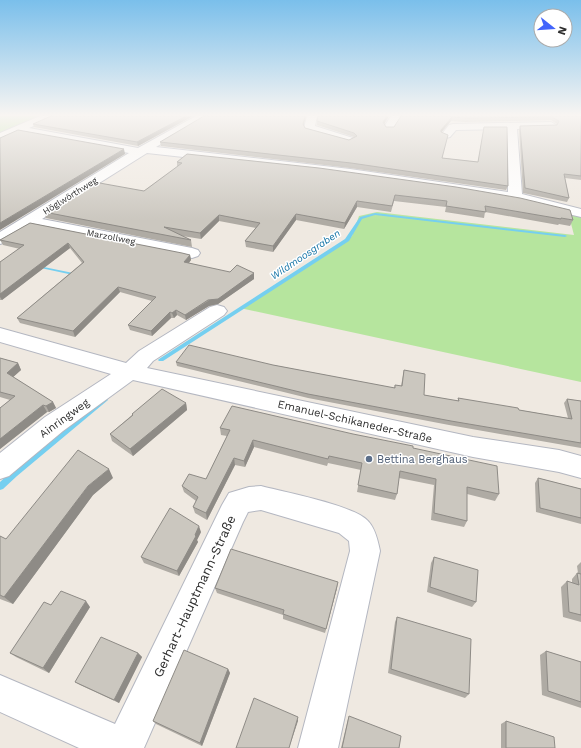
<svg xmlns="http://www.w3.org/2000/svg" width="581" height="748" viewBox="0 0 581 748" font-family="'Work Sans',sans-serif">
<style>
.green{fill:#b6e59e}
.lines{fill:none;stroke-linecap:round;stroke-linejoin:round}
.stream{fill:#75cff0;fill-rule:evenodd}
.minor-casing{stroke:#b4b7c1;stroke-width:2}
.minor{fill:#fff;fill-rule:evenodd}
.wall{fill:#afaba4}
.shaded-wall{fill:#8e8b86}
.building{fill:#cbc7bf;stroke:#8e8b86}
.service-dot{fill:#5c6f8a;stroke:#fff;stroke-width:1.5}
.labels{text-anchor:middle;stroke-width:3;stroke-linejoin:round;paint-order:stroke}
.far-street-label{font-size:9px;fill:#2e2e2e;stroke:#fff}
.far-water-label{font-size:10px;font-style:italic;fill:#0d6fa3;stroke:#fff}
.street-label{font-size:11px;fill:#2e2e2e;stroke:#fff}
.service-label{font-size:11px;fill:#4e5e75;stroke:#fff;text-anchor:start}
.near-street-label{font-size:13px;fill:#2e2e2e;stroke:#fff}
</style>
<rect width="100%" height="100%" fill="#efe9e1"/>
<g class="green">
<polygon points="0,116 45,116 0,135"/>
<polygon points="377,212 574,235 568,212 581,215 581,382 240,308 352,236 359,216"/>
</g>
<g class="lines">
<g class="stream">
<polygon points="375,213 565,235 567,236 565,237 375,215 362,219 349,241 163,361 159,361 158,360 159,359 345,239 360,217"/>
<polygon points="34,265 78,274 80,275 78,276 36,267 34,267"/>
<polygon points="103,398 107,398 108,400 17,476 3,489 0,490 0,482 11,472"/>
</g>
<defs>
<g id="minor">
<polygon points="40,116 53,116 52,118 29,128 138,148 196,116 208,116 156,147 350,169 508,192 507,129 456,130 450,137 446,138 441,135 449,125 453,124 551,122 556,125 555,127 517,129 522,194 581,209 581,217 518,202 455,191 319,172 147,153 42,219 192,248 198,250 200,253 198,256 192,258 32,226 6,242 0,244 0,232 129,153 19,133 0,140 0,133"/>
<polygon points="307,116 317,116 315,126 353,138 355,140 349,143 305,130 304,128"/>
<polygon points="391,116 401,116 393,129 385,129 384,127"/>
<polygon points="217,305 224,307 227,311 224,315 153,361 147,368 473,437 559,450 581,456 581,478 559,472 473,457 133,380 63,431 9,476 0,479 0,453 45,417 111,374 0,342 0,328 126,363 139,351 210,307"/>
<path d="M261 486C284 492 352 505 367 520 375 527 378 541 380 551L338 748H298L350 551 349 541 339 533 261 510 248 512 243 522 144 748H79L0 712V675L115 724 222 505 229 493 249 487Z"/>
</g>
</defs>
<use href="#minor" class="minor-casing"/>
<use href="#minor" class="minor"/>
</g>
<g class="wall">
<polygon points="193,116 138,146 34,127 33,124"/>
<polygon points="401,116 581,116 581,180 565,178 569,198 567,202 523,193 519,130 520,126 557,125 557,124 551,120 465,122 451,121 441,132 442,158 478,162 484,127 508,186 506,190 350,168 161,146 160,142 303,125 305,128 349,140 354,137 317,125 317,121 384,124 386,127 394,127"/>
<polygon points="187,154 573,220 570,226 559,224 558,225 485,212 484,218 445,212 446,207 394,201 391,212 357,207 344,229 296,220 273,252 246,247 245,241 256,228 219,221 201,239 182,236 191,240 192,247 46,218 44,212 144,191 177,167 177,162"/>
<polygon points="30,223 190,255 191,260 189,263 254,279 218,304 209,306 186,320 177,315 174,318 171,318 152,336 130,330 128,325 152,301 120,292 75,337 20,323 17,318 82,263 70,248 2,300 0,300 0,262 20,249 3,245 0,240"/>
<polygon points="0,358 18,363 21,370 13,377 53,402 56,408 49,412 47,412 0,449 0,408 10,400 0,397"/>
<polygon points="176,362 273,365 394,388 395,385 401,386 404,370 424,395 458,401 458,398 519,410 568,418 564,403 567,399 581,401 581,448 449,425 308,398 177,366"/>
<polygon points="186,403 187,410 133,456 112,441 110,434 132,415 132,414"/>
<polygon points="220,428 413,448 499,494 495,501 467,494 467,521 464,527 431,520 434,485 399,478 397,494 395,500 357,492 361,470 328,463 327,466 254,447 245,467 235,465 207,520 195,513 193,507 196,501 184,492 182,486 206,479 227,436 221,435"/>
<polygon points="113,478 93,495 13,604 0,599 0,536 6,539"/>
<polygon points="538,478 581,489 581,524 536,512 535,483"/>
<polygon points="201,532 197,540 198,542 179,576 144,563 141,557"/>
<polygon points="434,557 476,602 472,607 427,592 431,563"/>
<polygon points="581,562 581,622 563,617 561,587 567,581 572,583 572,579 577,573 578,573 577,566"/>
<polygon points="215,588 337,588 325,633 283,619 283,615 217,593"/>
<polygon points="51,605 90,607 49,673 16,657 10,653"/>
<polygon points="397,617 469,694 465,698 388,673 395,622"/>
<polygon points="546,651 581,662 581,708 542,695 540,655"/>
<polygon points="138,653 142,657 119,703 80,685 75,682"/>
<polygon points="228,669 230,673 202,746 156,724 153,721"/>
<polygon points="349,716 399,748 341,748 348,719"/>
<polygon points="506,721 555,748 501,748 501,724"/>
</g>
<g class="shaded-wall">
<polygon points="186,116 193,116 138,146 137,142"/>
<polygon points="305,116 306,116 303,128 303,124"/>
<polygon points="387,116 389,116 383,126 383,122"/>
<polygon points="452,117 451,121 440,134 441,130"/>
<polygon points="124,149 125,154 0,230 0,223"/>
<polygon points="357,201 357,207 344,229 345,223"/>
<polygon points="296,214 296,220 273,252 273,246"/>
<polygon points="219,215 219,221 201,239 200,233"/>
<polygon points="68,243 70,248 2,300 0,297 0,294"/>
<polygon points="190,255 191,260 185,267 184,262"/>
<polygon points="254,273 254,279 218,304 209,306 186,320 185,315"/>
<polygon points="118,287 120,292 75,337 73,331"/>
<polygon points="176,310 177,315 174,318 172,313"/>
<polygon points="170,312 171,318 152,336 151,331"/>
<polygon points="18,363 21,370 11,379 7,373"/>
<polygon points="53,402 56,408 49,412 46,406"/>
<polygon points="186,403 187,410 133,456 130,449"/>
<polygon points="43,405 47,412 0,449 0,439"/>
<polygon points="253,440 254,447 245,467 244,461"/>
<polygon points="234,458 235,465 207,520 206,513"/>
<polygon points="109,469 113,478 93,495 13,604 4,597 88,486"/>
<polygon points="199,526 201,532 197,540 198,542 179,576 177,571"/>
<polygon points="338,582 337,588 325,633 326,629"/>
<polygon points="86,601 90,607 49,673 43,668"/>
<polygon points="138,653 142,657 119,703 114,700"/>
<polygon points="228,669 230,673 202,746 200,743"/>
<polygon points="298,717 298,721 289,748"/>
</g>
<g class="building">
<polygon points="51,116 186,116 137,142 33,124"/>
<polygon points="204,116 305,116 303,124 305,128 349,140 357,136 354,133 317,121 318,116 387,116 383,122 386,127 394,127 401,116 581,116 581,176 564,174 569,198 525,188 520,126 557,125 559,121 552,117 466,118 452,117 441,130 441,132 448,135 442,158 478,162 484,127 507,127 508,186 351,163 160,142"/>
<polygon points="18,130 124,149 0,223 0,138"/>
<polygon points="187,154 319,168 456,187 520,198 570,210 573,220 561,218 561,219 485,206 486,212 446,206 447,201 395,195 392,206 357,201 345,223 296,214 273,246 245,241 260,223 219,215 200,233 164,227 191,240 44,212 94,182 144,191 182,163 177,162"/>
<polygon points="30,223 182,253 190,255 184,262 230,272 237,265 254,273 218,299 208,300 185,315 176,310 172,313 170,312 151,331 128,325 156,297 118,287 73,331 17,318 84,262 68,243 0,294 0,262 24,245 0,240"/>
<polygon points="189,345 273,365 395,388 395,385 402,386 404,370 425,374 424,395 459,401 458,398 518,408 519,410 572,419 567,399 581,401 581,443 451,421 308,394 176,362"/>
<polygon points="0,358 18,363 7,373 53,402 46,406 43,405 0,439 0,408 15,396 0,392"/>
<polygon points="162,389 186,403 130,449 110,434 133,415 132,414"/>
<polygon points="232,406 353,434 413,446 413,448 497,466 499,494 467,487 467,521 434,513 436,479 400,471 397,494 358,485 362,463 329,456 328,459 253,440 244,461 234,458 206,513 193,507 198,497 182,486 189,474 206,479 230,430 220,428"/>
<polygon points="78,450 109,469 88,486 4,597 0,595 0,536 6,539"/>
<polygon points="538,478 581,489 581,518 540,508"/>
<polygon points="170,508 199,526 195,535 196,536 177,571 141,557"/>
<polygon points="231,549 338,582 326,629 283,614 284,610 215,588"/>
<polygon points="434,557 478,570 476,602 430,587"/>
<polygon points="577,573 581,574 581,615 569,612 567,581 579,585"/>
<polygon points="61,591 86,601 43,668 10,653 44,602 51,605"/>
<polygon points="397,617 471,639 469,694 391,669"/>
<polygon points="101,637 138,653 114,700 75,682"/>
<polygon points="184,650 228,669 200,743 153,721"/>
<polygon points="546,651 581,662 581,702 548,691"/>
<polygon points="254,698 298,717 289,748 236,748"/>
<polygon points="349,716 401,736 399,748 342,748"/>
<polygon points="506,721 554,737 555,748 506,748"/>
</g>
<linearGradient id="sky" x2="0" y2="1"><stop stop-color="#7abfeb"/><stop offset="0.52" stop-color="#f8f5f2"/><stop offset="1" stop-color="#f8f5f2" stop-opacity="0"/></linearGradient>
<rect width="581" height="221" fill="url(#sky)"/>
<circle class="service-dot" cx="369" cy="459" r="4"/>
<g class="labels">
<g class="far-street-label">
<text transform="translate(70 196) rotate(-32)" y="3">Höglwörthweg</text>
<text transform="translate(111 237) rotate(11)" y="3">Marzollweg</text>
</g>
<g class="far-water-label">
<text transform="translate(305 254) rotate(-34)" y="4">Wildmoosgraben</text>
</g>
<g class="street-label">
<text transform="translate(64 418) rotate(-36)" y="4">Ainringweg</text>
<text transform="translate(355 421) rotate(13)" y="4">Emanuel-Schikaneder-Straße</text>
</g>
<g class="service-label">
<text x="377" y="463">Bettina Berghaus</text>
</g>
<g class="near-street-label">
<text transform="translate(194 596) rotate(-65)" y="5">Gerhart-Hauptmann-Straße</text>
</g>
</g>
<g transform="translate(553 28) rotate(107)"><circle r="19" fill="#ffffff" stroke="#ababab"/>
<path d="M0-3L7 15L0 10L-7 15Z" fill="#4264fb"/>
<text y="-6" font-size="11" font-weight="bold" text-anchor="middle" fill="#2e2e2e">N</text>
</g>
</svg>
